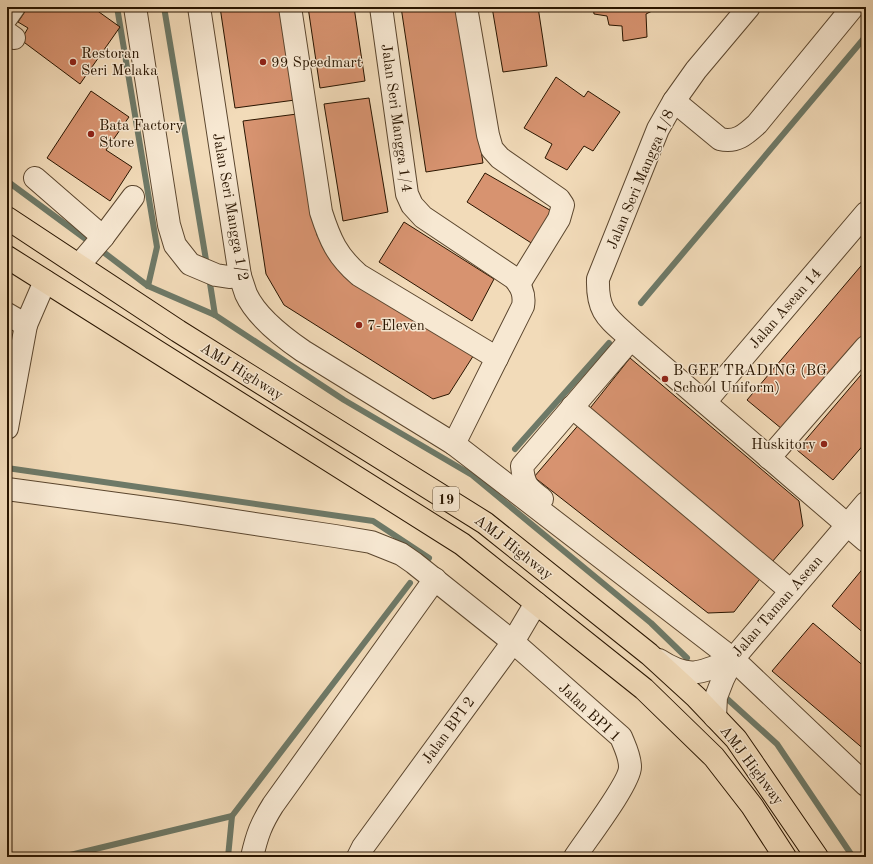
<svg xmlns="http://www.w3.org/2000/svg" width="873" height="864" viewBox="0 0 873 864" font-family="'Old Standard TT',serif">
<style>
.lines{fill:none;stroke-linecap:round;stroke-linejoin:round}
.stream{stroke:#6e7967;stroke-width:6}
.building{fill:#d79370;stroke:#291500}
.minor-casing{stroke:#5b462e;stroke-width:24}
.highway-casing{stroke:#291500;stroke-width:24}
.minor{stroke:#f7e8d2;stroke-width:22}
.highway{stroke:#f2dbb9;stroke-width:22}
.poi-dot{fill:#8f2418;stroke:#f7e8d2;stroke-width:1.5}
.labels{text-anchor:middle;stroke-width:3;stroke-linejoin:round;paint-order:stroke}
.shield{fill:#f7e8d2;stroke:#67543f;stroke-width:1}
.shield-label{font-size:14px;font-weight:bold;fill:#291500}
.poi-label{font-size:15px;fill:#291500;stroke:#f7e8d2;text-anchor:start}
.street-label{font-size:15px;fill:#291500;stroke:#f7e8d2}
</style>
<rect width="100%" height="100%" fill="#f2dbb9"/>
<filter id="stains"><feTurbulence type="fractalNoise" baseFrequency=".005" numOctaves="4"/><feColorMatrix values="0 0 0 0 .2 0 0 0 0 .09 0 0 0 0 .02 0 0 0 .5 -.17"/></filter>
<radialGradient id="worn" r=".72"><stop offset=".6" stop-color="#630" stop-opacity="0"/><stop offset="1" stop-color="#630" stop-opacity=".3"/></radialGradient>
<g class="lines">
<g class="stream">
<polyline points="117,7 157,247 148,286"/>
<polyline points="164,7 207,266"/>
<polyline points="7,181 87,240"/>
<polyline points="102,251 148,286 215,315 344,400 472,475 651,623 687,658"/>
<polyline points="209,277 215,315"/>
<polyline points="641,303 866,36"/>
<polyline points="515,449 609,343"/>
<polyline points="7,468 373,521 429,558"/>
<polyline points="724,696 777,744 853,857"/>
<polyline points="62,857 232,816"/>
<polyline points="228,857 232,816 410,583"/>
</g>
</g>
<g class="building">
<polygon points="28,7 92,7 120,27 80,84 21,40 28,28 18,22"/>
<polygon points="220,7 280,7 295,100 235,108"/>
<polygon points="308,7 354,7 365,81 320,88"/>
<polygon points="401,7 459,7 483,163 426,172"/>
<polygon points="492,7 538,7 547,66 503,72"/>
<polygon points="593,7 653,7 654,10 646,14 647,37 623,41 622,26 609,25 607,16 594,14"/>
<polygon points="556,77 584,97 588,91 620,112 593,151 584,146 567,170 545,158 552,144 524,128"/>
<polygon points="91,91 129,117 106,150 132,167 110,201 47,158"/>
<polygon points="369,98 388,212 343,221 324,104"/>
<polygon points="297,114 317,235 343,274 477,350 449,394 433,399 284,305 266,274 243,121"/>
<polygon points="485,173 555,213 536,246 467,202"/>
<polygon points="404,222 494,279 472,321 379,262"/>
<polygon points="866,260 866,332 782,429 747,400"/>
<polygon points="630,358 799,501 803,526 772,562 587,412"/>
<polygon points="866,369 866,442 833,480 797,450"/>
<polygon points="581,422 763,575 734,612 708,613 534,477"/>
<polygon points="865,566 866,567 866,635 832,606"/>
<polygon points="813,623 866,668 866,751 772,671"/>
</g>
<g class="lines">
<defs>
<g id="minor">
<polyline points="135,7 169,225 175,245 190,264 216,275 229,277 240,276"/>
<path d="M199 7 240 276C242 282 244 288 246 294 256 316 284 338 303 351L454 444 733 659 866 785"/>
<path d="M290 7 321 212C330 240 337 256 359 275L497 358"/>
<path d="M381 7 407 194 412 205 423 217 514 278C522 287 525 295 523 306L454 444"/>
<polyline points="466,7 488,135 492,149 500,158 559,199 563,205 559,219 519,284"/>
<path d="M749 7 696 70 674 101 658 129 598 279C597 313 608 318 631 339L866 541"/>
<polyline points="7,17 14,7"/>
<polyline points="7,33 14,38"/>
<path d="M674 101 720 139C736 143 745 135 757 124L853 7"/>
<polyline points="35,178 103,237"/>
<polyline points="79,265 103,237 133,197"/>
<polyline points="7,314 26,325 45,281"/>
<polyline points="705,402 866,213"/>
<polyline points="572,407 791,591"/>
<polyline points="7,428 26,325"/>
<polyline points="769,458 866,347"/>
<path d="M7 489 176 512 335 536 371 542 401 554 414 563 513 642 621 737C625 747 630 756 630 767 630 783 586 840 575 857"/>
<path d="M542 499C527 487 524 486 522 466L631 339"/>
<path d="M659 660C690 680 701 673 733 659L866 503"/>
<polyline points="715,717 716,697 723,679 733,659"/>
<path d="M252 857C257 835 261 824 273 805L435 579"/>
<polyline points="358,857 363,847 513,642 536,603"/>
</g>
<g id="highway">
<polyline points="7,218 178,331 485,523 649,654 696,697 736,739 817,857"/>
<polyline points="7,257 462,544 644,689 714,757 752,806 785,857"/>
</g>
</defs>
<use href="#minor" class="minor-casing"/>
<use href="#highway" class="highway-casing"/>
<use href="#minor" class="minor"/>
<use href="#highway" class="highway"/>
</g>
<g class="poi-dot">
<circle cx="73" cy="62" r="4"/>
<circle cx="263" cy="62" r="4"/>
<circle cx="91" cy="134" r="4"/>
<circle cx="359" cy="325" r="4"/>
<circle cx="665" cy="379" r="4"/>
<circle cx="824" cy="444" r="4"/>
</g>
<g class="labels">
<rect class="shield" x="433" y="487" width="26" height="24" rx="3"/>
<g class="shield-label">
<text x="446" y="504">19</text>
</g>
<g class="poi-label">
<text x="81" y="58">Restoran<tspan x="81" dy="17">Seri Melaka</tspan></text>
<text x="271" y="67">99 Speedmart</text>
<text x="99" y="130">Bata Factory<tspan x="99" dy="17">Store</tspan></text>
<text x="367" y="330">7-Eleven</text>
<text x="673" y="375">B GEE TRADING (BG<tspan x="673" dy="17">School Uniform)</tspan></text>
<text x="816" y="449" text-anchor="end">Huskitory</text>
</g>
<g class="street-label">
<text transform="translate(397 118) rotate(82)" y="5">Jalan Seri Mangga 1/4</text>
<text transform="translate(640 179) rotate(-67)" y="5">Jalan Seri Mangga 1/8</text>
<text transform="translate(231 207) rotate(80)" y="5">Jalan Seri Mangga 1/2</text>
<text transform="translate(785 308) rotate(-49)" y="5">Jalan Asean 14</text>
<text transform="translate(242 371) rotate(32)" y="5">AMJ Highway</text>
<text transform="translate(514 547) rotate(38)" y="5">AMJ Highway</text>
<text transform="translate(777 606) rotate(-49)" y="5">Jalan Taman Asean</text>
<text transform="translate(590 712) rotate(43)" y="5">Jalan BPI 1</text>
<text transform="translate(448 730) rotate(-54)" y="5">Jalan BPI 2</text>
<text transform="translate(752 765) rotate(53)" y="5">AMJ Highway</text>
</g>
</g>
<rect width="873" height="864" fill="none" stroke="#f2dbb9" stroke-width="24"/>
<rect x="8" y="8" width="857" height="848" fill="none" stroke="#291500" stroke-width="2"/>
<rect x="12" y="12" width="849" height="840" fill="none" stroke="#291500"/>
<rect width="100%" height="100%" filter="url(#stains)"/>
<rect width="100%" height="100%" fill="url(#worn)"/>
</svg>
